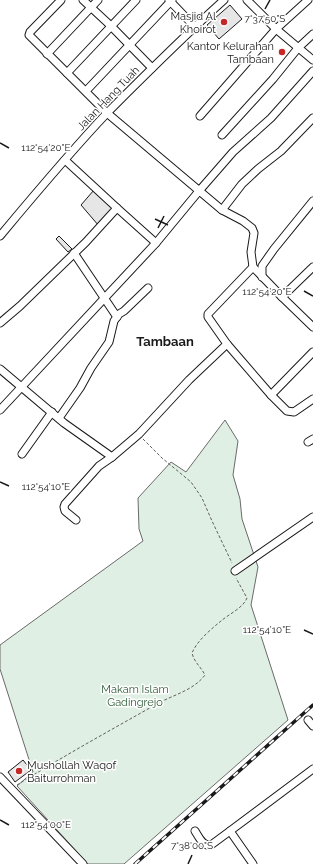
<svg xmlns="http://www.w3.org/2000/svg" width="313" height="864" viewBox="0 0 313 864" font-family="Raleway,sans-serif">
<style>
.green{fill:#e0efe3;stroke:#6a6a6a}
.building{fill:#e6e6e6;stroke:#1a1a1a}
.lines{fill:none;stroke-linecap:round;stroke-linejoin:round}
.minor-casing{stroke:#1a1a1a;stroke-width:9}
.path{stroke:#5f5f5f;stroke-width:1;stroke-dasharray:3 2;stroke-linecap:butt}
.minor{stroke:#fff;stroke-width:7}
.rail-casing{stroke:#1a1a1a;stroke-width:3.5}
.rail{stroke:#fff;stroke-width:2;stroke-dasharray:6;stroke-linecap:butt}
.ticks{fill:none;stroke:#1a1a1a;stroke-width:1.5}
.poi-dot{fill:#c62828;stroke:#fff;stroke-width:1.5}
.labels{text-anchor:middle;stroke-width:3;stroke-linejoin:round;paint-order:stroke}
.poi-label{font-size:11px;fill:#1a1a1a;stroke:#fff;text-anchor:end}
.street-label{font-size:11px;fill:#1a1a1a;stroke:#fff}
.park-label{font-size:11px;fill:#2b5a34;stroke:#fff}
.quarter-label{font-size:13px;font-weight:bold;fill:#1a1a1a;stroke:#fff}
.ticks-label{font-size:10px;text-anchor:middle;fill:#1a1a1a;stroke:#fff;stroke-width:3;stroke-linejoin:round;paint-order:stroke}
</style>
<rect width="100%" height="100%" fill="#fff"/>
<polygon class="green" points="225,420 238,441 233,475 240,499 242,519 258,567 251,605 288,720 124,864 88,864 17,786 33,772 0,669 0,645 143,541 139,529 138,498 171,462 186,472"/>
<g class="building">
<polygon points="230,5 242,19 219,39 207,25"/>
<polygon points="94,190 115,208 99,226 81,205"/>
<polygon points="59,236 72,249 68,252 56,239"/>
<polygon points="23,760 31,770 15,782 8,772"/>
</g>
<g class="lines">
<defs>
<g id="minor">
<polyline points="61,0 30,32 29,35 107,113 222,210 243,221 252,228 254,233 251,252 253,267 282,297"/>
<polyline points="83,0 111,26 152,68"/>
<polyline points="169,0 195,27"/>
<polyline points="247,0 276,29 313,60"/>
<polyline points="47,54 98,0"/>
<polyline points="67,73 136,0"/>
<polyline points="86,91 172,0"/>
<polyline points="200,116 276,29 308,0"/>
<polyline points="222,135 273,79 298,48 313,34"/>
<polyline points="117,208 156,243"/>
<polyline points="222,210 242,184 258,169 281,151 313,118"/>
<path d="M0 236C35 194 70 152 108 112 146 74 184 36 224 0"/>
<polyline points="74,253 117,317"/>
<polyline points="253,267 208,314 208,317 227,344 271,395 287,411 294,412 313,399"/>
<polyline points="313,267 282,297 313,327"/>
<polyline points="262,277 262,266 274,249 313,201"/>
<polyline points="0,323 20,306 86,242 117,208 65,160"/>
<polyline points="0,369 64,423 112,457 139,434 189,380 227,344"/>
<polyline points="271,395 313,352"/>
<polyline points="0,410 156,243 199,191 233,152 271,118 313,71"/>
<polyline points="59,418 80,388 91,368 109,342 114,321 119,314 124,311 148,288"/>
<polyline points="308,442 313,439"/>
<polyline points="22,454 52,412"/>
<polyline points="76,520 65,511 64,507 65,504 99,466 112,457"/>
<polyline points="235,571 313,517"/>
<polyline points="308,720 313,726"/>
<polyline points="0,777 83,864"/>
<path d="M195 831C199 837 203 847 211 845L230 831"/>
<polyline points="253,864 230,831 313,769"/>
</g>
</defs>
<use href="#minor" class="minor-casing"/>
<g class="path">
<polyline points="143,439 162,458 191,482 202,498 212,521 232,563"/>
<path d="M17 785C62 757 109 731 155 705 172 695 193 691 205 675 201 667 194 662 192 653 197 641 210 630 221 621 229 614 243 608 247 598L236 578"/>
</g>
<use href="#minor" class="minor"/>
<defs>
<polyline id="rail" points="135,864 313,705"/>
</defs>
<use href="#rail" class="rail-casing"/>
<use href="#rail" class="rail"/>
</g>
<path class="ticks" d="M265 9 270 0M0 143 9 148M155 219 168 225M158 228 164 216M304 291 313 296M0 482 9 486M304 630 313 634M0 820 9 825M188 864 192 855"/>
<g class="poi-dot">
<circle cx="224" cy="22" r="4"/>
<circle cx="282" cy="52" r="4"/>
<circle cx="19" cy="771" r="4"/>
</g>
<g class="labels">
<g class="poi-label">
<text x="216" y="20">Masjid Al<tspan x="216" dy="13">Khoirot</tspan></text>
<text x="274" y="50">Kantor Kelurahan<tspan x="274" dy="13">Tambaan</tspan></text>
<text x="27" y="769" text-anchor="start">Mushollah Waqof<tspan x="27" dy="13">Baiturrohman</tspan></text>
</g>
<g class="street-label">
<text transform="translate(108 98) rotate(-46)" y="4">Jalan Hang Tuah</text>
</g>
<g class="park-label">
<text x="135" y="693">Makam Islam<tspan x="135" dy="13">Gadingrejo</tspan></text>
</g>
<g class="quarter-label">
<text x="165" y="346">Tambaan</text>
</g>
</g>
<g class="ticks-label">
<text x="265" y="22">7°37'50"S</text>
<text x="46" y="151">112°54'20"E</text>
<text x="267" y="295">112°54'20"E</text>
<text x="46" y="490">112°54'10"E</text>
<text x="267" y="633">112°54'10"E</text>
<text x="46" y="828">112°54'00"E</text>
<text x="192" y="849">7°38'00"S</text>
</g>
</svg>
